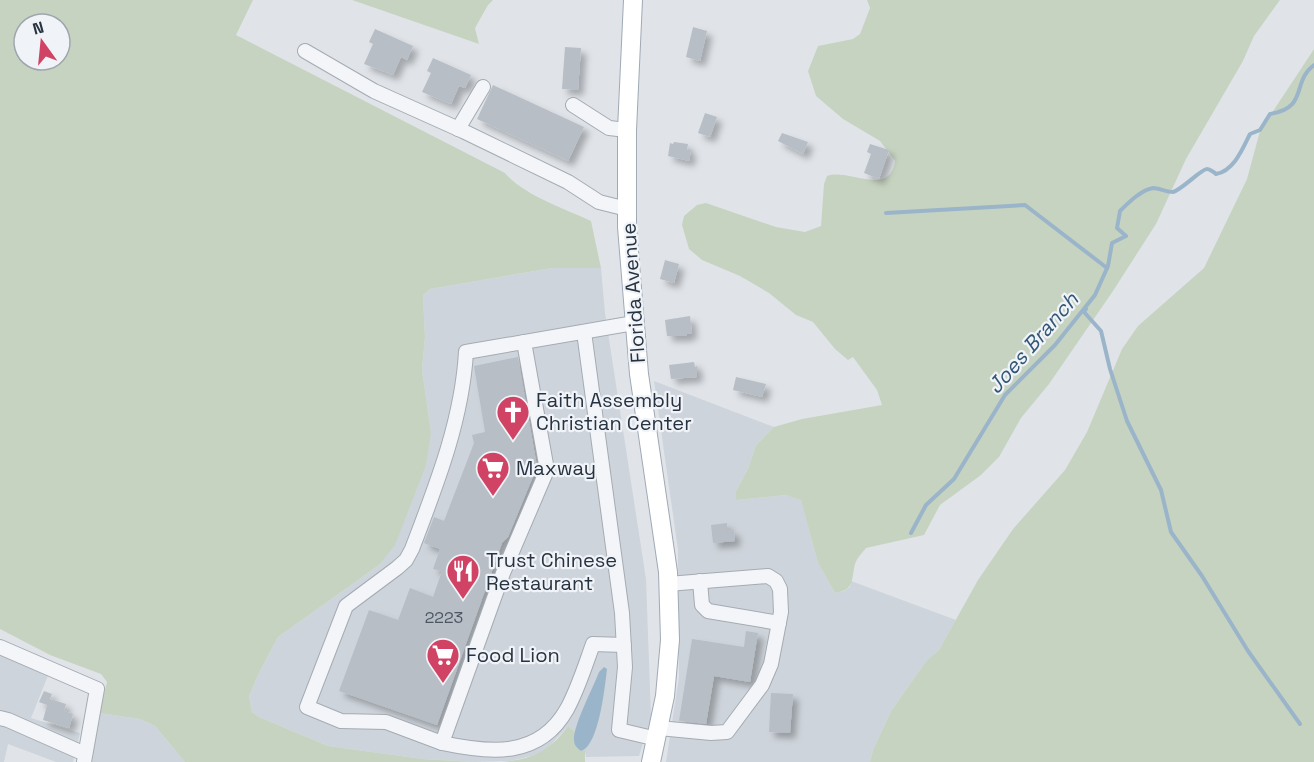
<svg xmlns="http://www.w3.org/2000/svg" width="1314" height="762" viewBox="0 0 1314 762" font-family="'Space Grotesk',sans-serif">
<style>
.built{fill:#ced4db}
.green{fill:#c7d3c1;fill-rule:evenodd}
.water{fill:#9ab5ca}
.lines{fill:none;stroke-linecap:round;stroke-linejoin:round}
.stream{stroke:#9ab5ca;stroke-width:4}
.building{fill:#b7bec6;filter:url(#shadow)}
.minor-casing{stroke:#a5abb3;stroke-width:16}
.major-casing{stroke:#9faab5;stroke-width:20}
.minor{stroke:#f3f5f8;stroke-width:14}
.major{stroke:#fff;stroke-width:18}
.labels{text-anchor:middle;stroke-width:4.5;stroke-linejoin:round;paint-order:stroke}
.number-label{font-size:16px;fill:#4c5662}
.street-label{font-size:20px;fill:#283341;stroke:#f0f3f7}
.poi-label{font-size:20px;fill:#283341;stroke:#f0f3f7;text-anchor:start}
.water-label{font-size:21px;font-style:italic;fill:#325676;stroke:#f0f3f7}
</style>
<defs>
<filter id="shadow"><feDropShadow dx="5.5" dy="5.5" stdDeviation="3" flood-color="#0004"/></filter>
</defs>
<rect width="100%" height="100%" fill="#e0e4e9"/>
<g class="built">
<polygon points="552,268 601,268 605,313 646,579 651,717 639,756 586,757 585,751 581,751 574,741 575,732 568,726 547,749 535,755 510,761 474,762 423,759 328,746 259,717 252,712 249,696 259,673 278,637 379,565 431,432 422,370 425,337 423,295 430,289"/>
<polygon points="654,381 774,427 756,445 748,469 735,493 736,500 786,495 801,499 818,563 835,593 844,591 850,587 851,581 956,620 939,650 927,660 891,711 873,750 870,762 666,762 679,677 678,550"/>
<polygon points="0,653 49,673 31,718 80,733 73,762 56,762 8,744 4,762 0,762"/>
<polygon points="99,713 140,719 155,726 185,762 90,762"/>
</g>
<g class="green">
<path d="M0 0H253L236 35 505 173C523 195 565 209 591 221L601 268H552L430 289 423 295 425 337 422 370 431 432 426 465 395 545 379 565 278 637 259 673 249 696 252 712 259 717 328 746 423 759 474 762H185L155 726 140 719 99 713 107 682 101 674 50 655 0 629ZM24 24H60V60H24Z"/>
<polygon points="352,0 493,0 488,5 475,28 479,44"/>
<path d="M867 0H1280L1254 36 1243 61 1186 159 1156 224 1113 291 1049 384 1021 418 999 457 981 475 940 505 924 535 866 548C862 553 857 558 855 564 851 580 855 590 835 593L818 563 801 500 786 495 736 500 735 493 748 469 756 445 774 427 802 419 882 405 877 390 853 357 848 360 835 349 813 322 796 315 769 293 740 276 702 260 689 249 682 225 684 216 697 205 706 203 776 227 805 232 821 226 824 184 827 176C849 168 890 198 895 161L880 141 843 119 816 96 808 71 818 46 853 39 860 34 870 8Z"/>
<polygon points="1314,49 1314,762 870,762 873,750 891,711 927,660 939,650 978,580 1013,529 1065,470 1087,432 1122,349 1138,326 1204,268 1247,179 1260,131"/>
<path d="M568 726 575 732 574 741 581 751 585 750V762H502C533 759 550 751 568 726Z"/>
</g>
<path class="water" d="M604 667 607 669C605 686 599 746 581 751 577 748 574 745 574 740 573 726 593 688 599 672Z"/>
<g class="lines">
<g class="stream">
<polyline points="886,213 1025,205 1107,268"/>
<polyline points="1086,309 1084,312 1101,331 1110,369 1127,421 1161,490 1171,532 1202,576 1248,651 1300,724"/>
<path d="M911 533 926 505 954 479 1005 395 1055 345 1095 295 1108 266 1112 243 1126 236 1117 228 1120 211C1128 203 1141 190 1153 188 1159 188 1166 192 1173 192 1183 189 1201 169 1207 169 1209 169 1214 172 1216 174 1234 171 1243 148 1250 134L1260 130 1270 114C1309 108 1291 82 1314 65"/>
</g>
</g>
<g class="building">
<polygon points="693,27 707,31 700,61 686,57"/>
<polygon points="375,29 413,46 407,60 401,57 393,75 364,64 373,44 369,42"/>
<polygon points="565,47 581,48 578,90 562,89"/>
<polygon points="433,58 471,75 465,88 459,86 451,104 422,92 431,73 427,71"/>
<polygon points="493,85 584,127 568,161 477,119"/>
<polygon points="705,113 717,117 710,137 698,133"/>
<polygon points="782,133 808,142 803,154 778,141"/>
<polygon points="674,142 688,144 687,150 691,150 689,161 668,156 670,143 673,144"/>
<polygon points="870,144 889,150 879,179 864,173 871,154 867,152"/>
<polygon points="665,260 679,264 674,283 660,279"/>
<polygon points="690,316 692,334 687,334 687,336 667,336 665,320"/>
<polygon points="518,357 537,467 508,537 502,543 437,725 339,691 369,610 398,620 410,588 433,597 442,571 433,569 440,549 424,543 434,517 444,521 474,443 472,435 485,432 474,366"/>
<polygon points="694,362 695,367 697,366 697,377 671,379 669,365"/>
<polygon points="736,377 766,384 762,397 733,390"/>
<polygon points="727,523 727,531 734,530 735,541 713,543 711,525"/>
<polygon points="746,631 758,633 750,682 714,676 706,724 679,721 692,639 744,647"/>
<polygon points="44,691 52,694 50,699 66,704 64,711 73,714 69,728 43,720 47,705 39,702"/>
<polygon points="771,693 793,694 790,733 769,732"/>
</g>
<g class="lines">
<defs>
<g id="minor">
<polyline points="305,51 374,91 463,131 568,182 599,202 627,209"/>
<polyline points="573,105 609,128 627,130"/>
<polyline points="458,129 483,87"/>
<polyline points="584,332 622,613 625,667 619,730 657,739"/>
<path d="M524 342 547 470 503 573 442 743C489 753 539 759 567 709 578 689 585 666 593 644L624 645"/>
<polyline points="700,581 702,605 708,611 779,623"/>
<polyline points="0,647 97,689 84,762"/>
<polyline points="0,718 8,720 85,754"/>
<polyline points="659,728 711,733 727,732 762,685 771,664 781,612 780,589 776,581 768,576 668,584"/>
<path d="M442 743 386 722 341 721 307 707 346 606 397 568 406 560 412 549C436 486 462 421 466 352L634 323"/>
</g>
<polyline id="major" points="633,0 627,130 627,227 639,374 668,572 670,640 665,696 651,762"/>
</defs>
<use href="#minor" class="minor-casing"/>
<use href="#major" class="major-casing"/>
<use href="#minor" class="minor"/>
<use href="#major" class="major"/>
</g>
<defs>
<symbol id="church-pin" viewBox="-11 -11 22 30"><path d="M0 17L-7.5 6A9.5 9.5 0 1 1 7.5 6Z" fill="#d14364" stroke="#f0f3f7"/><path d="M-1.2-6h2.4v3.5h3.3v2.4h-3.3V6h-2.4V-.1h-3.3v-2.4h3.3Z" fill="#fff"/></symbol>
<symbol id="supermarket-pin" viewBox="-11 -11 22 30"><path d="M0 17L-7.5 6A9.5 9.5 0 1 1 7.5 6Z" fill="#d14364" stroke="#f0f3f7"/><path d="M-6-5.5h2.5l.6 2H6L4.5 2H-2.5L-4.4-4H-6ZM-1.5 3.2a1.3 1.3 0 1 0 .1 0ZM3 3.2a1.3 1.3 0 1 0 .1 0Z" fill="#fff"/></symbol>
<symbol id="restaurant-pin" viewBox="-11 -11 22 30"><path d="M0 17L-7.5 6A9.5 9.5 0 1 1 7.5 6Z" fill="#d14364" stroke="#f0f3f7"/><path d="M-5-6h1v4h1v-4h1v4h1v-4h1v5L-1.5 .5V6h-2V.5L-5-1ZM5-6V6H3V1.5H1.5Q1.5-4 5-6Z" fill="#fff"/></symbol>
</defs>
<g fill-rule="evenodd">
<use href="#church-pin" x="494" y="393" width="38" height="52"/>
<use href="#supermarket-pin" x="474" y="449" width="38" height="52"/>
<use href="#restaurant-pin" x="444" y="552" width="38" height="52"/>
<use href="#supermarket-pin" x="424" y="636" width="38" height="52"/>
</g>
<g class="labels">
<g class="number-label">
<text x="444" y="623">2223</text>
</g>
<g class="street-label">
<text transform="translate(633 293) rotate(-94)" y="7">Florida Avenue</text>
</g>
<g class="poi-label">
<text x="536" y="407">Faith Assembly<tspan x="536" dy="23">Christian Center</tspan></text>
<text x="516" y="475">Maxway</text>
<text x="486" y="567">Trust Chinese<tspan x="486" dy="23">Restaurant</tspan></text>
<text x="466" y="662">Food Lion</text>
</g>
<g class="water-label">
<text transform="translate(1033 343) rotate(-49)" y="7">Joes Branch</text>
</g>
</g>
<g transform="translate(42 42) rotate(345)"><circle r="28" fill="#f0f3f7" stroke="#a0a6ae" stroke-width="1.5"/>
<path d="M0-4.5L10 22L0 15L-10 22Z" fill="#d14364"/>
<text y="-9" font-size="16" font-weight="bold" text-anchor="middle" fill="#283341">N</text>
</g>
</svg>
